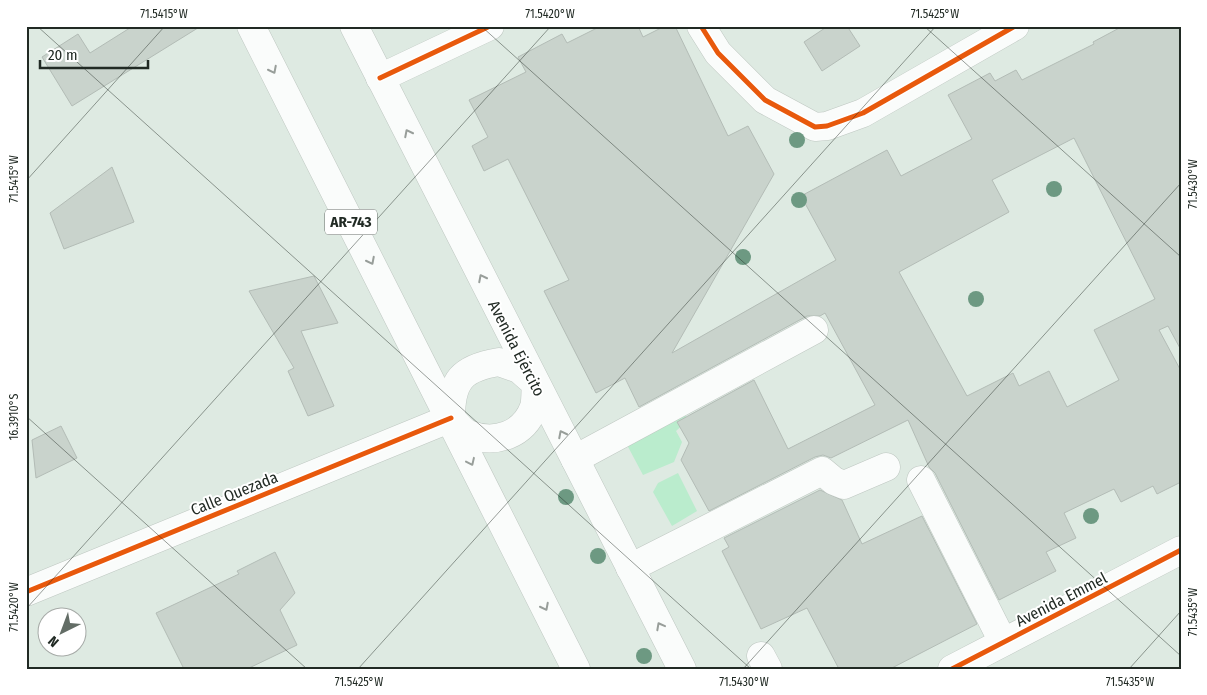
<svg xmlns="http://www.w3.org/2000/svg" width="1207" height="695" viewBox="0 0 1207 695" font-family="'Fira Sans Condensed',sans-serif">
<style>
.green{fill:#baeccd}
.building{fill:#c9d3cc;stroke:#b3bcb6;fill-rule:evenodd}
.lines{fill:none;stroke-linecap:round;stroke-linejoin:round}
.minor-casing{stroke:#bec7c1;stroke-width:29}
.major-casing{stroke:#bec7c1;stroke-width:29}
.minor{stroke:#fafcfb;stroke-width:28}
.major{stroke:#fafcfb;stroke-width:28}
.cycleway-casing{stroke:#fff;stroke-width:8}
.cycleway{stroke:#e8590c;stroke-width:5}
.tree{fill:#6d9982}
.oneway{stroke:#989e9a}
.ticks{fill:none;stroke:#212a24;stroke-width:1;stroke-opacity:0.45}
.labels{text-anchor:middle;stroke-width:4;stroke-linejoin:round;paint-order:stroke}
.shield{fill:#fff;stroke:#646a66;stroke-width:1}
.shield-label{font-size:15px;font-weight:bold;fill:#212a24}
.street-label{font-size:16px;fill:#212a24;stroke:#fff}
.neatline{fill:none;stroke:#212a24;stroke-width:2}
.ticks-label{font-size:12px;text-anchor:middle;fill:#212a24}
</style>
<rect width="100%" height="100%" fill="#deeae2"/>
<g class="green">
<polygon points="684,413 688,420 676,431 682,442 674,462 643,475 626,443"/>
<polygon points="678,473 697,511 672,526 653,492 658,483"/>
</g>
<g class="building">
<polygon points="133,26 201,26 72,106 42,57 78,34 90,53"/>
<path d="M601 26H638L643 37 665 26H675L728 136 748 126 774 174 672 353 836 260 801 196 887 150 901 176 972 139 948 95 990 73 995 81 1016 70 1022 80 1094 44 1093 42 1123 26H1181V350L1168 326 1159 330 1181 371V482L1157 494 1153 486 1121 502 1114 489 1064 513 1076 538 1046 552 1056 571 999 600 935 473 929 467 908 420 831 458 823 455 815 457 709 511 681 460 689 443 677 422 754 380 788 449 875 405 825 313 820 316H807L639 407 625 378 596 393 544 291 569 280 508 159 484 171 472 146 488 137 469 100 526 72 518 57 562 34 567 43ZM1074 138 1155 299 1094 330 1119 380 1067 407 1049 371 1019 386 1013 373 967 396 899 272 1009 212 992 180Z"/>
<polygon points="828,26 847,26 860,46 822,71 804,42"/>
<polygon points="112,167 134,222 64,249 50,213"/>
<polygon points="314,276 338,323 301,331 334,406 308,416 288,371 294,368 249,291"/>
<polygon points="61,426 77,458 36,478 32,440"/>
<polygon points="820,490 842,500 862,544 922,516 977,624 890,669 839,669 807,608 761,629 722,551 729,547 724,538"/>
<polygon points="275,552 295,593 280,610 297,645 247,669 184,669 156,613 239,574 237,571"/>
</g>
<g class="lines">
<defs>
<g id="minor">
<polyline points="701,26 718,53 765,100 815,127 827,126 863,113 1015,26"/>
<polyline points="380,78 490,26"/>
<polyline points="575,459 814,330"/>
<polyline points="921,480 1003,642"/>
<polyline points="630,568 822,471 834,481 844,485 886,467"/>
<polyline points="26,592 451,418"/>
<polyline points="761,656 768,669"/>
<polyline points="952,669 1181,550"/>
</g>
<g id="major">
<polyline points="251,26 576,669"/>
<polyline points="354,26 682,669"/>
<path d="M499 362 519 369 536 384C535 391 536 400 534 407 524 435 495 445 468 434 462 431 456 423 451 418 451 380 462 368 499 362Z"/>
</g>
</defs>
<use href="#minor" class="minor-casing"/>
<use href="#major" class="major-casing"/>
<use href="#minor" class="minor"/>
<use href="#major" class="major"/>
<defs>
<g id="cycleway">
<polyline points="701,26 718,53 765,100 815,127 827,126 863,113 1015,26"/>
<polyline points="380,78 490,26"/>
<polyline points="26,592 451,418"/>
<polyline points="952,669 1181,550"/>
</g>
</defs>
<use href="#cycleway" class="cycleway-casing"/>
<use href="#cycleway" class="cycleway"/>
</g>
<g class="tree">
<circle cx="797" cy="140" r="8"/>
<circle cx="1054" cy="189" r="8"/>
<circle cx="799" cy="200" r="8"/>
<circle cx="743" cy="257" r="8"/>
<circle cx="976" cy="299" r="8"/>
<circle cx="566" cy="497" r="8"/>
<circle cx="1091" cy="516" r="8"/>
<circle cx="598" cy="556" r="8"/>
<circle cx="644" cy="656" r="8"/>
</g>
<defs><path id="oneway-chevron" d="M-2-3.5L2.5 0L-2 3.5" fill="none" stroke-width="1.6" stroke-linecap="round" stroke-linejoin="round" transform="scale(1.25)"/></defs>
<g class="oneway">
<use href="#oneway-chevron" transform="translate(273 70) rotate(63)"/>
<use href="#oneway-chevron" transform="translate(408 133) rotate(-117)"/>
<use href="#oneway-chevron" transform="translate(371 261) rotate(63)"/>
<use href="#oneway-chevron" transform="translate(482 278) rotate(-117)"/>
<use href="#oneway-chevron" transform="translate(562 434) rotate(-117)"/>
<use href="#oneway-chevron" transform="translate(471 462) rotate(65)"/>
<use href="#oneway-chevron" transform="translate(545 607) rotate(63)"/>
<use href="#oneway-chevron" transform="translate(660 626) rotate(-118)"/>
</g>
<path class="ticks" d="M37 26 751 669M481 26 1181 656M924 26 1181 257M26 181 165 26M26 416 307 669M26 609 551 26M358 669 936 26M743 669 1181 183M1129 669 1181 611"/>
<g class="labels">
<rect class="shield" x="325" y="209.5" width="52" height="25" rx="4"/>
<g class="shield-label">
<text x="351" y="227">AR-743</text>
</g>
<g class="street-label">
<text transform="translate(517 348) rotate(63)" y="6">Avenida Ejército</text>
<text transform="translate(234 493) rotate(-22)" y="6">Calle Quezada</text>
<text transform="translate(1061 599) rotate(-27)" y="6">Avenida Emmel</text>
</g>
</g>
<rect width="1207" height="695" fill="none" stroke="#ffffff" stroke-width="55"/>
<g transform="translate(62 632) rotate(222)"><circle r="24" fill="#ffffff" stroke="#a6aaa7"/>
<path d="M0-4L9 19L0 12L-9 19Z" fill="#636d66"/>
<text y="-8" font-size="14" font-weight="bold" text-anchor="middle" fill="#212a24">N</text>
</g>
<path d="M40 60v8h108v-8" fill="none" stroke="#212a24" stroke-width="2.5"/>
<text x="48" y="60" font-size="15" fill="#212a24" stroke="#ffffff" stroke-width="4" paint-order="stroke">20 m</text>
<rect x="28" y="28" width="1152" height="640" class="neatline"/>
<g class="ticks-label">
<text x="164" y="18">71.5415°W</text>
<text x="550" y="18">71.5420°W</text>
<text x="935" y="18">71.5425°W</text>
<text transform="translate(14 179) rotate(-90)" y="4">71.5415°W</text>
<text transform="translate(1193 184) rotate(-90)" y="4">71.5430°W</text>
<text transform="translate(14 417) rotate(-90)" y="4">16.3910°S</text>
<text transform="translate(14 607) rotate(-90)" y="4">71.5420°W</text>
<text transform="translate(1193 612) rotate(-90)" y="4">71.5435°W</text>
<text x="359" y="686">71.5425°W</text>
<text x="744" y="686">71.5430°W</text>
<text x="1130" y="686">71.5435°W</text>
</g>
</svg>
